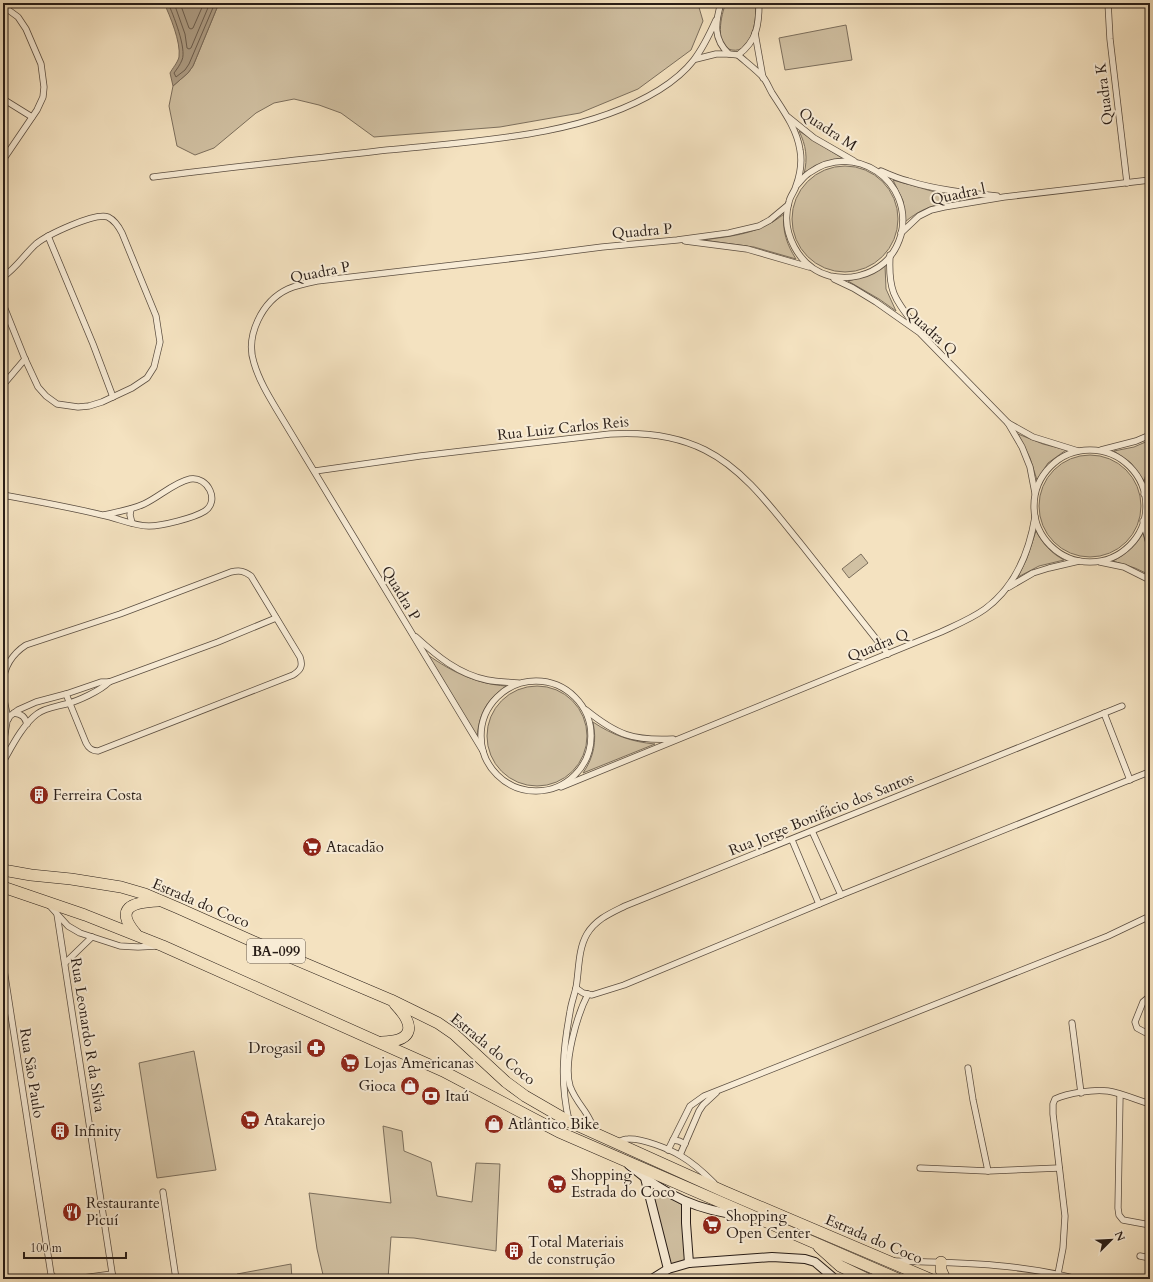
<svg xmlns="http://www.w3.org/2000/svg" width="1153" height="1282" viewBox="0 0 1153 1282" font-family="Cardo,serif">
<style>
.green{fill:#d1c1a3;stroke:#7c6f5d}
.water{fill:#af9f87;stroke:#796b5a}
.lines{fill:none;stroke-linecap:round;stroke-linejoin:round}
.shore{stroke:#6c5e4f;stroke-width:1}
.street-casing{stroke:#5b4e41;stroke-width:7}
.secondary-casing{stroke:#281d17;stroke-width:10}
.highway-casing{stroke:#281d17;stroke-width:12}
.street{stroke:#f8ecd6;stroke-width:5.5}
.secondary{stroke:#f8ecd6;stroke-width:8}
.highway{stroke:#f4e2c0;stroke-width:11}
.labels{text-anchor:middle;stroke-width:4;stroke-linejoin:round;paint-order:stroke}
.shield{fill:#f8ecd6;stroke:#665b50;stroke-width:1}
.shield-label{font-size:14px;font-weight:bold;fill:#281d17}
.street-label{font-size:15px;fill:#281d17;stroke:#f8ecd6}
.poi-label{font-size:15px;fill:#281d17;stroke:#f8ecd6;text-anchor:start}
</style>
<rect width="100%" height="100%" fill="#f4e2c0"/>
<filter id="stains"><feTurbulence type="fractalNoise" baseFrequency=".005" numOctaves="4"/><feColorMatrix values="0 0 0 0 .2 0 0 0 0 .09 0 0 0 0 .02 0 0 0 .5 -.17"/></filter>
<radialGradient id="worn" r=".72"><stop offset=".6" stop-color="#630" stop-opacity="0"/><stop offset="1" stop-color="#630" stop-opacity=".3"/></radialGradient>
<g class="green">
<polygon points="219,3 697,3 698,4 703,21 691,50 638,89 580,113 500,127 374,137 341,113 319,105 294,99 274,103 256,113 214,148 195,155 177,146 169,106 173,86 188,73 193,66"/>
<path d="M726 3H755C758 16 752 54 732 50 714 47 721 14 726 3Z"/>
<polygon points="846,25 852,60 785,70 779,38"/>
<path d="M799 131 842 158 821 163 804 174C808 158 806 145 799 131Z"/>
<circle cx="845" cy="219" r="53"/>
<path d="M893 180 935 192 976 199C948 202 927 203 905 222L903 201Z"/>
<path d="M784 214C782 231 787 245 796 259L754 247 703 240C733 236 759 234 784 214Z"/>
<polygon points="885,265 886,289 896,311 879,299 848,281 866,276"/>
<polygon points="1018,434 1043,444 1066,450 1048,463 1037,480 1030,458"/>
<polygon points="1150,440 1150,461 1144,481 1131,463 1114,451 1134,447"/>
<circle cx="1090" cy="506" r="51"/>
<path d="M1036 531C1043 544 1051 553 1064 560L1039 566 1018 577 1027 558Z"/>
<path d="M1143 533 1150 560V575L1135 568 1113 561C1126 554 1136 546 1143 533Z"/>
<polygon points="861,554 868,563 849,578 842,569"/>
<path d="M428 655C452 672 477 684 506 686 487 699 479 714 477 737Z"/>
<circle cx="537" cy="736" r="50"/>
<path d="M593 722C612 735 632 742 655 744L583 773C594 757 597 741 593 722Z"/>
<polygon points="194,1051 216,1170 157,1178 139,1063"/>
<polygon points="383,1126 402,1131 404,1151 431,1162 437,1196 472,1202 476,1163 500,1164 496,1251 414,1238 391,1237 388,1279 324,1279 317,1249 309,1193 391,1203"/>
<polygon points="655,1189 682,1205 686,1261 669,1265 651,1192"/>
<polygon points="291,1264 292,1279 237,1279 237,1274"/>
</g>
<path class="water" d="M164 3H219L193 66 188 73 173 86 170 73C172 69 178 62 179 57 181 42 170 16 164 3Z"/>
<g class="lines">
<g class="shore">
<path d="M168 3C173 14 187 49 182 60 180 65 177 69 174 73L176 77 185 70 189 64 215 3"/>
<polyline points="174,3 185,34 187,48 189,49 191,48 210,3"/>
<polyline points="180,3 189,28 191,29 193,28 204,3"/>
</g>
<defs>
<g id="street">
<path d="M721 3C715 23 713 39 729 54L738 55C757 41 759 25 759 3"/>
<polyline points="1108,3 1110,39 1127,183"/>
<polyline points="3,6 18,17 26,29 41,64 44,87 43,97 37,110 3,160"/>
<polyline points="755,33 763,78"/>
<path d="M738 55C746 62 755 69 763 77 767 82 769 88 772 93 783 110 797 129 800 150 802 161 800 175 796 186 795 191 790 196 789 202 780 232 799 268 830 276 849 280 869 276 884 263 892 256 898 245 901 235 914 181 854 140 809 173 804 176 800 182 796 186"/>
<polyline points="696,59 716,54 729,54"/>
<polyline points="3,99 32,117"/>
<polyline points="788,117 814,138 854,161"/>
<path d="M881 171C890 175 899 179 908 181 937 190 967 193 997 196"/>
<path d="M153 177C231 167 309 159 387 150 475 141 583 137 659 90 691 70 701 53 716 20"/>
<polyline points="901,233 919,216 931,210 944,207 1004,197 1150,180"/>
<polyline points="48,236 93,344 113,397"/>
<polyline points="685,241 747,249 809,267"/>
<path d="M890 255C888 293 895 299 917 328"/>
<path d="M3 277C16 268 25 254 36 244 47 235 95 212 108 217 114 220 119 227 122 233L156 316 160 342 154 367 147 378 132 388 102 402 89 406 78 407 57 404 46 396 38 387 25 359 3 304"/>
<polyline points="834,279 853,288 876,302 920,333 1008,423 1022,447 1030,467 1035,493"/>
<polyline points="3,385 25,359"/>
<polyline points="1008,423 1033,437 1078,451"/>
<polyline points="1101,450 1136,441 1150,435"/>
<circle cx="1090" cy="506" r="56"/>
<path d="M315 471 420 456 610 434C643 432 675 435 705 450 745 470 773 510 801 544 830 581 859 617 888 654"/>
<polyline points="1144,494 1150,475"/>
<path d="M3 495C36 501 69 507 102 515 118 518 133 526 149 526 162 526 194 518 205 511 220 501 208 476 190 479 175 482 159 497 144 504 131 510 117 512 103 515"/>
<polyline points="131,509 130,515 132,523"/>
<polyline points="1143,521 1150,546"/>
<polyline points="1100,562 1124,567 1150,580"/>
<polyline points="1009,587 1033,573 1049,568 1079,561"/>
<path d="M416 637C437 656 458 674 487 680 497 682 508 682 518 683"/>
<circle cx="536" cy="736" r="55"/>
<path d="M3 683C4 668 12 654 26 645L120 614 231 572C240 570 244 571 251 576L300 657C303 666 301 670 293 675L98 751C92 751 89 749 86 743L66 694"/>
<polyline points="3,695 8,719"/>
<path d="M586 710C617 735 633 741 673 739"/>
<path d="M14 713C22 714 25 717 27 724"/>
<polyline points="1104,713 1130,780"/>
<polyline points="3,746 7,721 10,716 18,710 36,702 66,694 101,682 109,682 218,642 276,618"/>
<path d="M483 751 277 410C268 395 259 380 254 363 245 336 262 301 288 289 297 285 307 283 317 281L524 257 602 247 677 240 729 233 759 226 770 220 788 205"/>
<path d="M3 762C11 748 23 724 37 714 45 708 55 707 66 704 78 701 100 691 109 682"/>
<path d="M561 787 941 632C956 625 971 619 985 609 1015 587 1029 553 1035 517"/>
<polyline points="812,831 841,895"/>
<polyline points="792,840 819,904"/>
<polyline points="49,905 68,926 80,933 120,946 138,947 157,946"/>
<polyline points="57,914 113,1279"/>
<polyline points="3,963 51,1274 55,1279"/>
<polyline points="65,963 92,937"/>
<polyline points="576,988 583,993 592,995 624,985 841,895 1149,772"/>
<path d="M588 994C577 1015 563 1063 570 1086 573 1095 579 1103 584 1110 589 1117 592 1124 596 1132"/>
<polyline points="1150,996 1143,1002 1135,1022 1137,1028 1150,1035"/>
<polyline points="1072,1023 1081,1093"/>
<polyline points="968,1068 973,1100 988,1171"/>
<polyline points="1120,1095 1118,1208 1119,1215 1123,1220 1150,1225"/>
<path d="M569 1121C560 1082 563 1050 570 1012 571 1004 574 996 576 988 579 971 578 949 587 934 596 919 611 913 625 906L1122 706"/>
<polyline points="673,1140 679,1141 685,1144"/>
<path d="M616 1143C620 1141 624 1139 628 1139 642 1138 669 1149 681 1156 693 1163 704 1173 714 1183"/>
<polyline points="668,1150 690,1106 704,1096 1108,936 1150,916"/>
<polyline points="680,1155 699,1111 703,1105 716,1093"/>
<polyline points="920,1168 988,1171 1059,1168"/>
<polyline points="163,1192 176,1279"/>
<polyline points="1140,1256 1150,1258"/>
<path d="M894 1261C956 1263 1017 1263 1077 1279"/>
<path d="M1058 1274 1063 1248 1065 1216 1053 1114V1104L1055 1099C1068 1093 1094 1089 1108 1091 1121 1093 1137 1100 1150 1104"/>
<polyline points="75,1279 112,1274"/>
</g>
<g id="secondary">
<path d="M629 1165C666 1196 698 1211 746 1216"/>
<polyline points="645,1178 668,1269"/>
<polyline points="686,1202 686,1223 689,1263"/>
<polyline points="652,1279 668,1269 689,1263 772,1257 805,1259 815,1262 835,1279"/>
</g>
<g id="highway">
<polyline points="3,870 31,875 71,879 121,887 145,894 178,908 252,941 391,1000 438,1023 454,1034 506,1082 525,1096 570,1122 723,1191 930,1279"/>
<polyline points="3,887 85,915 163,946 443,1071 559,1132 898,1279"/>
<path d="M136 934C114 908 132 902 158 901"/>
<path d="M382 1042C415 1041 415 1025 395 1004"/>
<polyline points="819,1247 840,1266 867,1279"/>
<polyline points="941,1262 941,1270 945,1279"/>
</g>
</defs>
<use href="#street" class="street-casing"/>
<use href="#secondary" class="secondary-casing"/>
<use href="#highway" class="highway-casing"/>
<use href="#street" class="street"/>
<use href="#secondary" class="secondary"/>
<use href="#highway" class="highway"/>
</g>
<defs>
<symbol id="building-disc" viewBox="-11 -11 22 22"><circle r="9.5" fill="#8f2418" stroke="#f8ecd6"/><path d="M-4-6H4V6H1V3H-1V6H-4ZM-2.5-4.3h1.7v1.8h-1.7ZM.8-4.3h1.7v1.8H.8ZM-2.5-1h1.7V.8h-1.7ZM.8-1h1.7V.8H.8Z" fill="#fff"/></symbol>
<symbol id="supermarket-disc" viewBox="-11 -11 22 22"><circle r="9.5" fill="#8f2418" stroke="#f8ecd6"/><path d="M-6-5.5h2.5l.6 2H6L4.5 2H-2.5L-4.4-4H-6ZM-1.5 3.2a1.3 1.3 0 1 0 .1 0ZM3 3.2a1.3 1.3 0 1 0 .1 0Z" fill="#fff"/></symbol>
<symbol id="pharmacy-disc" viewBox="-11 -11 22 22"><circle r="9.5" fill="#8f2418" stroke="#f8ecd6"/><path d="M-2-6h4v4h4v4h-4v4h-4v-4h-4v-4h4Z" fill="#fff"/></symbol>
<symbol id="shop-disc" viewBox="-11 -11 22 22"><circle r="9.5" fill="#8f2418" stroke="#f8ecd6"/><path d="M-5-2.5h2.3a2.7 3.5 0 0 1 5.4 0H5L5.5 6h-11ZM-1.5-2.5h3a1.5 2.3 0 0 0-3 0Z" fill="#fff"/></symbol>
<symbol id="bank-disc" viewBox="-11 -11 22 22"><circle r="9.5" fill="#8f2418" stroke="#f8ecd6"/><path d="M-6-4H6V4H-6ZM0-2.3a2.3 2.3 0 1 0 0 4.6a2.3 2.3 0 1 0 0-4.6Z" fill="#fff"/></symbol>
<symbol id="restaurant-disc" viewBox="-11 -11 22 22"><circle r="9.5" fill="#8f2418" stroke="#f8ecd6"/><path d="M-5-6h1v4h1v-4h1v4h1v-4h1v5L-1.5 .5V6h-2V.5L-5-1ZM5-6V6H3V1.5H1.5Q1.5-4 5-6Z" fill="#fff"/></symbol>
</defs>
<g fill-rule="evenodd">
<use href="#building-disc" x="28" y="784" width="22" height="22"/>
<use href="#supermarket-disc" x="301" y="836" width="22" height="22"/>
<use href="#pharmacy-disc" x="305" y="1037" width="22" height="22"/>
<use href="#supermarket-disc" x="339" y="1052" width="22" height="22"/>
<use href="#shop-disc" x="399" y="1075" width="22" height="22"/>
<use href="#bank-disc" x="420" y="1085" width="22" height="22"/>
<use href="#supermarket-disc" x="239" y="1109" width="22" height="22"/>
<use href="#shop-disc" x="483" y="1113" width="22" height="22"/>
<use href="#building-disc" x="49" y="1120" width="22" height="22"/>
<use href="#supermarket-disc" x="546" y="1173" width="22" height="22"/>
<use href="#restaurant-disc" x="61" y="1201" width="22" height="22"/>
<use href="#supermarket-disc" x="701" y="1214" width="22" height="22"/>
<use href="#building-disc" x="503" y="1240" width="22" height="22"/>
</g>
<g class="labels">
<rect class="shield" x="247" y="939" width="58" height="24" rx="3"/>
<g class="shield-label">
<text x="276" y="956">BA-099</text>
</g>
<g class="street-label">
<text transform="translate(1104 94) rotate(-97)" y="5">Quadra K</text>
<text transform="translate(828 129) rotate(33)" y="5">Quadra M</text>
<text transform="translate(958 194) rotate(-12)" y="5">Quadra l</text>
<text transform="translate(642 231) rotate(-5)" y="5">Quadra P</text>
<text transform="translate(320 272) rotate(-11)" y="5">Quadra P</text>
<text transform="translate(931 331) rotate(42)" y="5">Quadra Q</text>
<text transform="translate(563 428) rotate(-6)" y="5">Rua Luiz Carlos Reis</text>
<text transform="translate(401 593) rotate(59)" y="5">Quadra P</text>
<text transform="translate(878 645) rotate(-22)" y="5">Quadra Q</text>
<text transform="translate(821 814) rotate(-22)" y="5">Rua Jorge Bonifácio dos Santos</text>
<text transform="translate(201 903) rotate(23)" y="5">Estrada do Coco</text>
<text transform="translate(88 1035) rotate(81)" y="5">Rua Leonardo R da Silva</text>
<text transform="translate(493 1049) rotate(39)" y="5">Estrada do Coco</text>
<text transform="translate(32 1073) rotate(81)" y="5">Rua São Paulo</text>
<text transform="translate(874 1239) rotate(23)" y="5">Estrada do Coco</text>
</g>
<g class="poi-label">
<text x="53" y="800">Ferreira Costa</text>
<text x="326" y="852">Atacadão</text>
<text x="302" y="1053" text-anchor="end">Drogasil</text>
<text x="364" y="1068">Lojas Americanas</text>
<text x="396" y="1091" text-anchor="end">Gioca</text>
<text x="445" y="1101">Itaú</text>
<text x="264" y="1125">Atakarejo</text>
<text x="508" y="1129">Atlântico Bike</text>
<text x="74" y="1136">Infinity</text>
<text x="571" y="1180">Shopping<tspan x="571" dy="17">Estrada do Coco</tspan></text>
<text x="86" y="1208">Restaurante<tspan x="86" dy="17">Picuí</tspan></text>
<text x="726" y="1221">Shopping<tspan x="726" dy="17">Open Center</tspan></text>
<text x="528" y="1247">Total Materiais<tspan x="528" dy="17">de construção</tspan></text>
</g>
</g>
<rect width="1153" height="1282" fill="none" stroke="#f4e2c0" stroke-width="16"/>
<rect x="4" y="4" width="1145" height="1274" fill="none" stroke="#281d17" stroke-width="2"/>
<rect x="8" y="8" width="1137" height="1266" fill="none" stroke="#281d17"/>
<g transform="translate(1111 1240) rotate(66)" stroke="#f8ecd6" stroke-width="3" paint-order="stroke">
<path d="M0-3L7 15L0 10L-7 15Z" fill="#281d17"/>
<text y="-6" font-size="11" font-weight="bold" text-anchor="middle" fill="#281d17">N</text>
</g>
<path d="M24 1252v6h102v-6" fill="none" stroke="#281d17" stroke-width="2"/>
<text x="30" y="1252" font-size="12" fill="#281d17" stroke="#f8ecd6" stroke-width="3" paint-order="stroke">100 m</text>
<rect width="100%" height="100%" filter="url(#stains)"/>
<rect width="100%" height="100%" fill="url(#worn)"/>
</svg>
